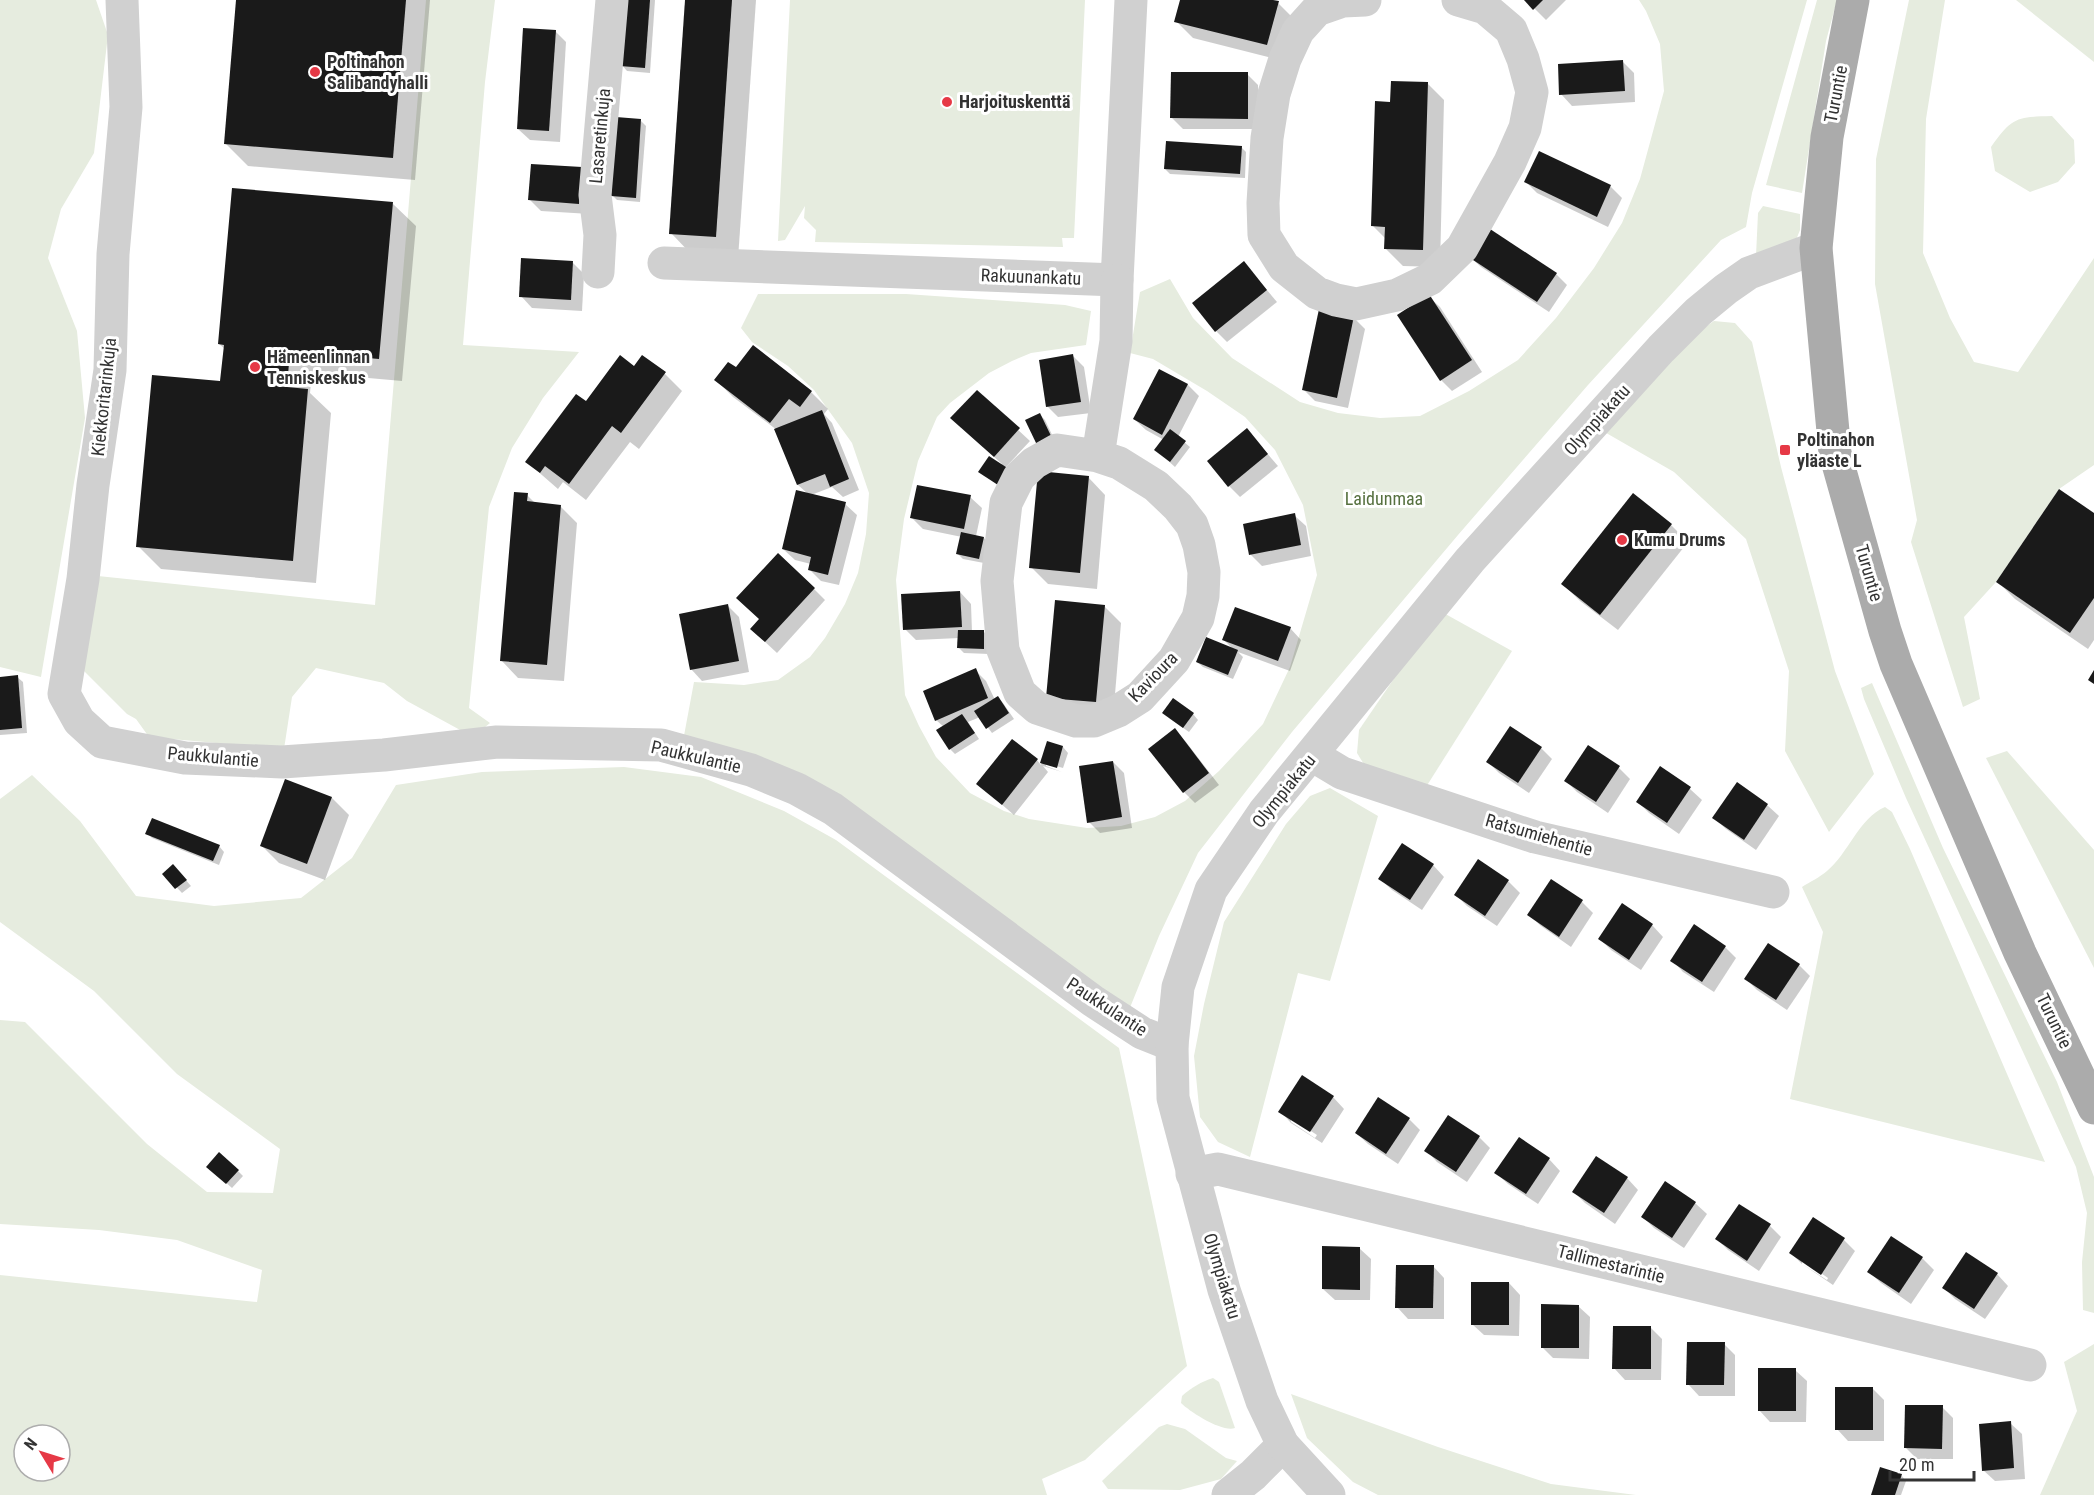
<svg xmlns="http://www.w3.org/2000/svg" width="2094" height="1495" viewBox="0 0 2094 1495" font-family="'Roboto Condensed',sans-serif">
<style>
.green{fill:#e6ecdf;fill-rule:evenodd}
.shadow{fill:#0003;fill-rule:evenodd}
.building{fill:#1a1a1a}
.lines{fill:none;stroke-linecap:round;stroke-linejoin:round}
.minor{stroke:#d0d0d0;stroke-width:33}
.major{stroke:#ababab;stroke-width:33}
.poi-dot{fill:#e63946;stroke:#fff;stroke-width:2}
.labels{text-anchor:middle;stroke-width:6;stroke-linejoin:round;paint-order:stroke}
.poi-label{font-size:18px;font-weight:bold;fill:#333;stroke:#fff;text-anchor:start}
.street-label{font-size:18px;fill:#333;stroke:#fff}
.park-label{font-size:18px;fill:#56703f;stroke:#fff}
</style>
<rect width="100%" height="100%" fill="#fff"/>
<g class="green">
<polygon points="0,0 96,0 108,35 94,153 61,209 48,258 77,331 85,418 41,677 0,667"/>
<polygon points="426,0 495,0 485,82 463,345 579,352 543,398 512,448 489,507 469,708 490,723 473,737 407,701 384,683 316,668 292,697 284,749 149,737 136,719 127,714 84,671 98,576 375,605"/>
<polygon points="790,0 1085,0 1074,238 1062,238 1063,247 815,242 816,230 804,218 805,206 785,240 778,241"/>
<polygon points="1639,0 1807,0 1752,193 1746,227 1721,240 1588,385 1458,535 1292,732 1198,853 1159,936 1129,1010 988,911 683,741 694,682 744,685 778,680 810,657 825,638 845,604 858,573 866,534 869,493 852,443 814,390 788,366 752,342 741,328 758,294 906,294 1065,305 1091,311 1086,345 1031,353 1012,361 989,373 950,403 937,417 918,461 904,519 896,580 905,695 919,726 936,757 970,793 1004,811 1029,819 1087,828 1121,826 1155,817 1185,801 1219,771 1263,724 1290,667 1317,575 1303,505 1275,450 1245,417 1207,391 1153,359 1130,353 1140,292 1170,279 1193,318 1232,358 1300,402 1338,413 1380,418 1420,416 1469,391 1518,360 1556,318 1594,268 1622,223 1640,179 1664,91 1660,44 1646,11"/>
<polygon points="1817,0 1837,0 1826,41 1802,193 1766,185"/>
<polygon points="1909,0 1945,0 1926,119 1923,253 1950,318 1974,362 2018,372 2094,258 2094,465 2059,489 1996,582 1964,617 1980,699 1963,707 1911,542 1917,520 1875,284 1876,159"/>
<polygon points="2016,0 2094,0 2094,62"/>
<path d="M2052 116 2074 140 2075 163 2058 182 2030 192 1995 171 1991 147C2012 117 2017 117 2052 116Z"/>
<polygon points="1763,206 1800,214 1800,230 1796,240 1756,256 1758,213"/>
<polygon points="1714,321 1735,323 1752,342 1781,467 1835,671 1874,774 1829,832 1785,751 1789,671 1746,539 1674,472 1601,430 1698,332"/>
<polygon points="1440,611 1512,651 1426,787 1365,766 1357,753 1359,730"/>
<polygon points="1872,683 1943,848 2057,1082 2094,1177 2094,1313 2083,1310 2082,1262 2087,1213 2076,1167 1906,798 1864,699 1861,688"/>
<polygon points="2007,751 2094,850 2094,968 1986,758"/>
<path d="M624 767 701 777 784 811 836 840 1119 1048 1187 1366 1085 1460 1042 1479 1047 1495H0V1275L257 1302 262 1270 177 1240 99 1230 0 1224V1020L25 1022 147 1144 207 1192 273 1193 280 1149 177 1074 94 991 0 922V799L32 775 80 821 136 896 214 906 301 898 352 858 396 785 482 772ZM24 1435H60V1471H24Z"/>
<polygon points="1330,788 1378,816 1330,981 1298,973 1250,1157 1218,1142 1200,1117 1194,1056 1204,1004 1224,922 1286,824 1310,796"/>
<path d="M1885 807 1892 812 1910 849 2045 1162 1790 1099 1823 932 1802 887C1810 882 1820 877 1827 871 1848 854 1859 818 1885 807Z"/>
<polygon points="2094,1344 2094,1495 2040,1495 2077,1411 2064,1362"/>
<path d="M1213 1378 1219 1382 1235 1428C1223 1433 1190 1412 1181 1403L1182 1396C1192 1387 1201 1382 1213 1378Z"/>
<polygon points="1291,1394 1438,1447 1551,1484 1636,1495 1378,1495 1353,1482 1307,1438"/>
<polygon points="1167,1424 1185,1429 1226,1458 1237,1461 1221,1479 1180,1490 1108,1489 1102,1481 1159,1427"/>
</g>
<g class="shadow">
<polygon points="238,0 430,0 415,180 248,166 226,144"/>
<polygon points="627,0 655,0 650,73 627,71 622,65"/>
<polygon points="687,0 756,0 738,259 693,256 671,233"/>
<polygon points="1181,0 1267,0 1278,3 1295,20 1284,61 1193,38 1176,21"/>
<polygon points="1526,0 1566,0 1546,20"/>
<polygon points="555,31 566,42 560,142 530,140 518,129"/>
<polygon points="1622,61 1634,73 1635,102 1572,106 1561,94"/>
<polygon points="1247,74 1258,85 1258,129 1183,129 1172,118"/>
<polygon points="1427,83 1444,100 1440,267 1403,266 1386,249 1386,239 1373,226 1392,103"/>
<polygon points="641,121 646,126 640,202 617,200 612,195"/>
<polygon points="1241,147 1246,152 1245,178 1170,174 1165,169"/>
<polygon points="1539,153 1611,187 1622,198 1608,227 1537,193 1526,182"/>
<polygon points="581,169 590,214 541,211 530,200"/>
<polygon points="393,204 416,226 402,381 312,373 310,393 331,413 316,583 161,569 138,546 222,383 225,349 219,344"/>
<polygon points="1469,256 1556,274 1567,285 1549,312 1481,267"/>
<polygon points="573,263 584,274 582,311 532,308 521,296"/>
<polygon points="1244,263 1277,302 1227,342 1216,331"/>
<polygon points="1428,296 1440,307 1482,372 1452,391 1441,380"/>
<polygon points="1354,318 1365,329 1348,408 1315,401 1304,390"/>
<polygon points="1073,356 1084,367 1091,413 1058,417 1047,406"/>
<polygon points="642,357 665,374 682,391 639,449 630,442 586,500 563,482 558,489 527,462 586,403 634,368"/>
<polygon points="736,369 811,392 828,409 824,414 832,423 859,490 843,497 832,487 811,495 845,504 857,515 839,585 821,581 810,570 811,564 795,560 783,549 808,494 798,485 777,430 733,397 716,380"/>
<polygon points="1159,371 1188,385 1199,396 1178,437 1190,447 1175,467 1156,450 1164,440 1146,430 1134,419"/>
<polygon points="977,392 1030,441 1005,468 1004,489 980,472 1002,464 964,430"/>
<polygon points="1040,415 1045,420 1056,443 1038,444"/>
<polygon points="1247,430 1278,466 1240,497 1229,486"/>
<polygon points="1088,477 1105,495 1097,589 1048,584 1031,567"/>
<polygon points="527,495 536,504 560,506 577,523 564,681 518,678 501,660"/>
<polygon points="970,497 982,508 976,536 984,538 989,543 984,563 963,559 958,554 962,537 923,529 912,518"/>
<polygon points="1294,515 1306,526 1311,556 1262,566 1251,555 1245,525"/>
<polygon points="2094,515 2094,640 2088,649 2015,599 1998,582"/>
<polygon points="1671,525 1688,542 1618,630 1580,601 1563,584"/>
<polygon points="814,589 825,600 777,653 763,640 760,619"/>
<polygon points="960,592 971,604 972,632 984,632 989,637 989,654 964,653 959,648 959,638 916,640 905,629"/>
<polygon points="728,606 739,617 749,672 702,681 691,669"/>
<polygon points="1104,606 1121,623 1113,718 1048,697"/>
<polygon points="1290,628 1301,640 1290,671 1238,652 1243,657 1233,679 1203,667 1197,662 1234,650 1224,640"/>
<polygon points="975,670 986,681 995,700 998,698 1003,703 1014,719 992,733 980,717 968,722 979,739 955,754 950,749 944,727 936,720"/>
<polygon points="17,677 23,682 27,733 0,735 0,678"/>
<polygon points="1193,714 1198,720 1189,732 1169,718"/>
<polygon points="1174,730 1186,742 1219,785 1195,803 1184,792"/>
<polygon points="1048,743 1063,747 1068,753 1063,768 1046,763 1046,766 1062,772 1043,766 1048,772 1014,815 978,784 1037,760 1041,765"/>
<polygon points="1541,748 1552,759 1529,793 1499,773 1488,762"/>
<polygon points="1113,762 1124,773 1132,828 1100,833 1089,822"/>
<polygon points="1619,768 1630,779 1608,813 1577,792 1566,781"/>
<polygon points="1660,769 1690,789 1702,800 1679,834 1649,813 1638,802"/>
<polygon points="286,781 332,798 349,815 325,880 279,863 262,846"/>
<polygon points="1767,805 1779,816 1756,850 1726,829 1714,818"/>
<polygon points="147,833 219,846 224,852 219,865 152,838"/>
<polygon points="1478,861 1508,881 1520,893 1497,926 1467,906 1456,895"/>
<polygon points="1433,865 1444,877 1422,910 1392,890 1380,879"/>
<polygon points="178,871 191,886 182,893 164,874"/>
<polygon points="1552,881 1582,902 1593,913 1571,947 1541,926 1529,915"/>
<polygon points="1622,905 1652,925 1663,937 1641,970 1611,950 1600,939"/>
<polygon points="1725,947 1736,958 1714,992 1683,972 1672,960"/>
<polygon points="1799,965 1810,976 1787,1010 1757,990 1746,979"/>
<path d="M1333 1097 1344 1109 1322 1143 1291 1123 1280 1111ZM1291 1118 1317 1135 1315 1138 1291 1122Z"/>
<polygon points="1409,1119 1420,1130 1398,1164 1368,1144 1356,1133"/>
<polygon points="1479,1137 1490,1148 1467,1182 1437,1162 1426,1150"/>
<polygon points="1549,1159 1560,1171 1538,1204 1508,1184 1496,1173"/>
<polygon points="238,1171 243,1176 232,1188 214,1172"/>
<polygon points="1627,1178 1638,1190 1615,1224 1585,1203 1574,1192"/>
<polygon points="1665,1183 1695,1203 1707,1214 1684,1248 1654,1228 1643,1217"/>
<polygon points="1770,1226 1781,1237 1759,1271 1728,1250 1717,1239"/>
<polygon points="1892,1238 1922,1258 1934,1270 1911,1304 1881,1283 1869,1272"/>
<path d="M1844 1240 1855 1251 1833 1285 1802 1264 1791 1253ZM1802 1260 1828 1278 1827 1280 1802 1264Z"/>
<polygon points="1359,1248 1371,1259 1370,1300 1335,1300 1323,1289"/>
<polygon points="1433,1266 1444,1278 1444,1319 1408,1319 1397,1307"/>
<polygon points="1997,1274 2008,1286 1985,1319 1955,1299 1944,1288"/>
<polygon points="1509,1283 1520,1295 1519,1336 1484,1335 1472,1324"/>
<polygon points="1578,1306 1590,1317 1589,1359 1553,1358 1542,1347"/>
<polygon points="1651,1328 1662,1339 1661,1380 1625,1380 1614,1368"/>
<polygon points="1724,1344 1735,1355 1735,1396 1699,1396 1688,1384"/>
<polygon points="1795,1370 1807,1381 1806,1422 1770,1422 1759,1410"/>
<polygon points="1873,1389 1884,1400 1884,1441 1848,1441 1837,1429"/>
<polygon points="1942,1407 1953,1418 1953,1459 1917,1459 1906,1448"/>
<polygon points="2010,1423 2022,1434 2025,1479 1995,1481 1983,1470"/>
<polygon points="1901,1475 1906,1481 1901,1495 1873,1495"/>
</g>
<g class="building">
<polygon points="236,0 406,0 393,158 224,144"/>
<polygon points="625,0 650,0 645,68 620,66"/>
<polygon points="685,0 732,0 716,237 669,234"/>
<polygon points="1180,0 1273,0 1279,1 1267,45 1174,22"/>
<polygon points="1524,0 1543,0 1533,10"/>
<polygon points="523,28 556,30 549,131 517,129"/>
<polygon points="1623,60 1625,91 1559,95 1558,64"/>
<polygon points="1171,72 1248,72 1248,119 1170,118"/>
<polygon points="1391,81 1428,82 1423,250 1384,249 1385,227 1371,226 1375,101 1390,102"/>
<polygon points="616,117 641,119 636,198 611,196"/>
<polygon points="1166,141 1242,146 1240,174 1164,169"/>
<polygon points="1539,151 1611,185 1597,217 1524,182"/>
<polygon points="531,164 582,167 579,204 528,200"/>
<polygon points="232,188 393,202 379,359 290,351 287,387 308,389 293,561 136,547 152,375 220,381 224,345 218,344"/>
<polygon points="1487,227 1557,273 1537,302 1467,256"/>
<polygon points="521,258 573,261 571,300 519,297"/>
<polygon points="1244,261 1267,290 1215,332 1192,303"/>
<polygon points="1429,294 1472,360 1440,381 1397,315"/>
<polygon points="1319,309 1354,316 1337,398 1302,390"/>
<polygon points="753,345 812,391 800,407 789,399 770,423 714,380 728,362 736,367"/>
<polygon points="1073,354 1081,402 1046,407 1039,360"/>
<polygon points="620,355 634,366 642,355 666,372 621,433 612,426 569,484 545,466 540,473 525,462 576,394 586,401"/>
<polygon points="1159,369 1188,384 1162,435 1133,419"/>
<polygon points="977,390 1020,428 994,457 950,418"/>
<polygon points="822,410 849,479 830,487 825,474 797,485 774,429"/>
<polygon points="1040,413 1052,438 1037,445 1025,420"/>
<polygon points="1247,428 1268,454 1228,487 1207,461"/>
<polygon points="1170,429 1186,441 1170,462 1154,450"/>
<polygon points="989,456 1009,469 998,485 978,472"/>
<polygon points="1038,471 1089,476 1080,573 1029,568"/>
<polygon points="917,485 971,495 964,529 910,518"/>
<polygon points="2059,489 2094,513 2094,598 2070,633 1996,582"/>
<polygon points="796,490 846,502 828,575 808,570 811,557 782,549"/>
<polygon points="514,492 528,493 527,501 561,505 547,665 500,661"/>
<polygon points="1633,493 1672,524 1600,615 1561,584"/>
<polygon points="1295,513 1301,545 1249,555 1243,524"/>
<polygon points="961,532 984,537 979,559 956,554"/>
<polygon points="778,553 815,588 765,642 750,629 759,619 736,598"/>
<polygon points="960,591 962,627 903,630 901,594"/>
<polygon points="1055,600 1105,605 1096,702 1046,698"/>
<polygon points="728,604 739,661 690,670 679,614"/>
<polygon points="1235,607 1291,627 1278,661 1222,640"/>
<polygon points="958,630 984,630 984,649 957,648"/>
<polygon points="1206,637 1238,650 1228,675 1196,662"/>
<polygon points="976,668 988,698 935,721 923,691"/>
<polygon points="2094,670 2094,684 2088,680"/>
<polygon points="18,675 22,728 0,730 0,677"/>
<polygon points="998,696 1009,713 986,729 974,711"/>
<polygon points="1173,698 1194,713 1183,728 1162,713"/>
<polygon points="962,714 975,733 949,750 936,730"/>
<polygon points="1510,726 1542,747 1518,783 1486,762"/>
<polygon points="1175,728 1209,773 1183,793 1148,749"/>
<polygon points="1012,739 1038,759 1002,805 976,784"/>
<polygon points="1047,741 1063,746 1057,768 1040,763"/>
<polygon points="1588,745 1620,766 1596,802 1564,781"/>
<polygon points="1113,761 1122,817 1087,823 1079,766"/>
<polygon points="1660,766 1691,787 1667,823 1636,802"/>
<polygon points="285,779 332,797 307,864 260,846"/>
<polygon points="1737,782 1768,804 1744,840 1712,818"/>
<polygon points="152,818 220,845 213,861 145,834"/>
<polygon points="1402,843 1434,864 1410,900 1378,879"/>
<polygon points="1478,859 1509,880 1485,916 1454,895"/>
<polygon points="173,864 187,880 175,889 162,874"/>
<polygon points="1551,879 1583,900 1559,937 1527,915"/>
<polygon points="1622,903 1653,924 1629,960 1598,939"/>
<polygon points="1694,924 1726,946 1702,982 1670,961"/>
<polygon points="1768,943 1800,964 1776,1000 1744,979"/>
<polygon points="1302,1075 1334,1096 1310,1132 1278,1112"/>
<polygon points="1378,1097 1410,1118 1386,1154 1355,1133"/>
<polygon points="1448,1115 1480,1136 1456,1172 1424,1151"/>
<polygon points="1519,1137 1550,1158 1526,1194 1494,1173"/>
<polygon points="219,1152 239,1170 226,1184 206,1167"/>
<polygon points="1596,1156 1628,1177 1604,1213 1572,1192"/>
<polygon points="1665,1181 1696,1202 1672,1238 1641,1217"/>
<polygon points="1739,1204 1771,1224 1747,1261 1715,1239"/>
<polygon points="1813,1217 1845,1238 1821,1275 1789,1253"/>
<polygon points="1891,1236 1923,1257 1899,1293 1867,1272"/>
<polygon points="1322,1246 1360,1247 1360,1290 1322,1289"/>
<polygon points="1966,1252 1998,1273 1974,1309 1942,1288"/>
<polygon points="1396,1265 1434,1265 1433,1308 1395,1308"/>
<rect x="1471" y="1282" width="38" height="43"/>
<polygon points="1541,1304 1579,1305 1579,1348 1541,1348"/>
<polygon points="1613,1326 1651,1326 1651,1369 1612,1369"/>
<polygon points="1687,1342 1725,1342 1724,1385 1686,1385"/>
<rect x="1758" y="1368" width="38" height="43"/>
<rect x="1835" y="1387" width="38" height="43"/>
<polygon points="1905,1405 1943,1405 1942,1449 1904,1448"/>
<polygon points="2011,1421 2014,1468 1982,1471 1979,1424"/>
<polygon points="1880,1467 1902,1474 1895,1495 1871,1495"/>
</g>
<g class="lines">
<g class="minor">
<polyline points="122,0 126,107 113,254 110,370 93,485 83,579 64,694 79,721 102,742 185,758 282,762 384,755 497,742 661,745 751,770 797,789 833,809 1093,1001 1142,1033 1172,1045"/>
<polyline points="1365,0 1343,1 1317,10 1298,31 1285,59 1274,94 1267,138 1263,203 1264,235 1284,267 1317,293 1336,300 1356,304 1397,295 1430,279 1462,248 1510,162 1525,128 1532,92 1523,59 1511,30 1485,8 1458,0"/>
<polyline points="664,263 1117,280 1131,0"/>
<polyline points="598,272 600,235 595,195 612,0"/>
<polyline points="1098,456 1119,463 1156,486 1178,507 1192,525 1199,545 1204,572 1203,596 1198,618 1174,660 1140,697 1118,711 1094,721 1076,721 1037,708 1020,693 1003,650 997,581 1006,503 1019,477 1034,463 1057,450 1098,456 1116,341 1117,280"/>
<polyline points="1312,755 1342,773 1535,837 1773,892"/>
<polyline points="1192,1174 1218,1169 2030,1365"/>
<polyline points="1228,1495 1253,1475 1283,1445"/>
<polyline points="1329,1495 1283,1445 1262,1401 1224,1290 1173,1098 1172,1045 1178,987 1211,890 1264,812 1470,560 1661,349 1698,312 1726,289 1749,273 1816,248"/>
</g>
<polyline class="major" points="1853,0 1827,137 1816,248 1835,453 1885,631 1896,664 2020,953 2094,1108"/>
</g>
<g class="poi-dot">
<circle cx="315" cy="72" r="6"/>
<circle cx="947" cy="102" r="6"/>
<circle cx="255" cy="367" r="6"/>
<rect x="1779" y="444" width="12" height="12" rx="3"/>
<circle cx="1622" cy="540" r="6"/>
</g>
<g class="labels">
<g class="poi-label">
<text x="327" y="68">Poltinahon<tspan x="327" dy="21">Salibandyhalli</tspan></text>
<text x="959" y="108">Harjoituskenttä</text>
<text x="267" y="363">Hämeenlinnan<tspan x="267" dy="21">Tenniskeskus</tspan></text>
<text x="1797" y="446">Poltinahon<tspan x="1797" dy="21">yläaste L</tspan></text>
<text x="1634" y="546">Kumu Drums</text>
</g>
<g class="street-label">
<text transform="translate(1836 94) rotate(-79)" y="6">Turuntie</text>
<text transform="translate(600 136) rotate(-85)" y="6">Lasaretinkuja</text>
<text transform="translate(1031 277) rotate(2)" y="6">Rakuunankatu</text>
<text transform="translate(104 397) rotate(-84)" y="6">Kiekkoritarinkuja</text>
<text transform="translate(1597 420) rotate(-48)" y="6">Olympiakatu</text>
<text transform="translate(1869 573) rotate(74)" y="6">Turuntie</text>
<text transform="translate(1153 677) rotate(-46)" y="6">Kavioura</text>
<text transform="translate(213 757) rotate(5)" y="6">Paukkulantie</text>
<text transform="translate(696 757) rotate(13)" y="6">Paukkulantie</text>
<text transform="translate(1284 791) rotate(-51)" y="6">Olympiakatu</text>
<text transform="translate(1539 835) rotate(16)" y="6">Ratsumiehentie</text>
<text transform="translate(1107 1007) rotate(33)" y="6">Paukkulantie</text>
<text transform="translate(2054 1021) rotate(64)" y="6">Turuntie</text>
<text transform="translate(1611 1264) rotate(14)" y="6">Tallimestarintie</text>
<text transform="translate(1222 1276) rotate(73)" y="6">Olympiakatu</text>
</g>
<g class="park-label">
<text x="1384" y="505">Laidunmaa</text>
</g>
</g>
<g transform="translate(42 1453) rotate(308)"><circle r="28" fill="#ffffff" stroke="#adadad" stroke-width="1.5"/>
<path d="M0-4.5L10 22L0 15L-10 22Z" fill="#e63946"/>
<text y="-9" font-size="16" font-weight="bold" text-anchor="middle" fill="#333333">N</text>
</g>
<path d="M1890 1471v9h84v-9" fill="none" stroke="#333333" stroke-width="3"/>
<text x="1899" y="1471" font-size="18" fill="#333333" stroke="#ffffff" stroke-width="4.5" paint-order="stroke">20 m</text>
</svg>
